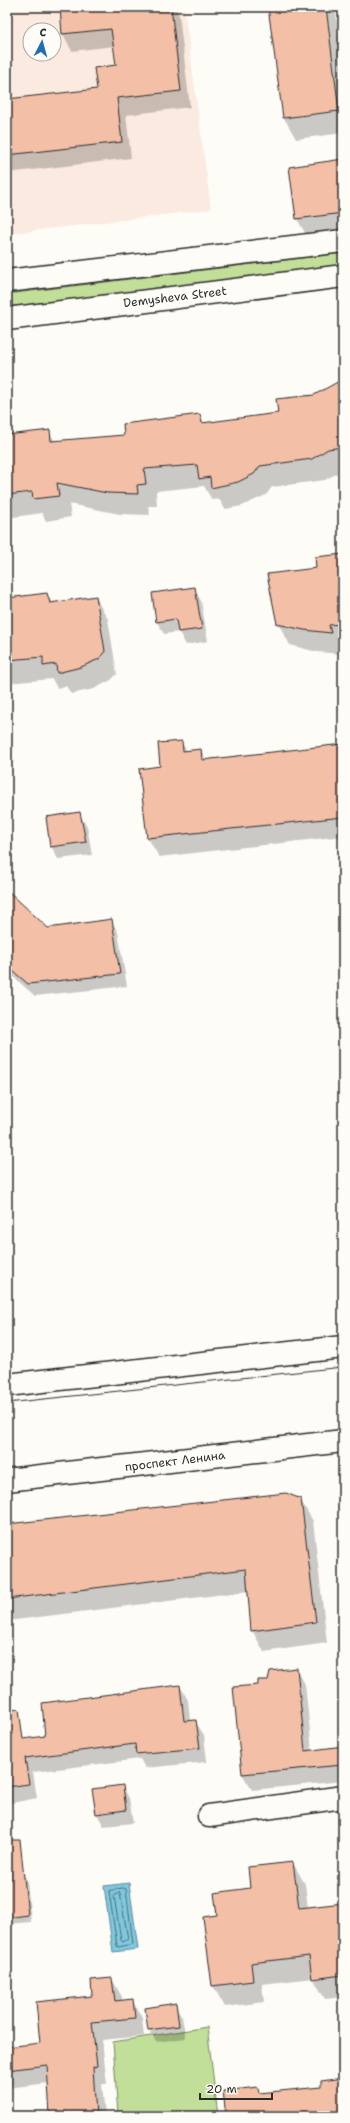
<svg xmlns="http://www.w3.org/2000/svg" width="350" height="2123" viewBox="0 0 350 2123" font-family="'Shantell Sans',sans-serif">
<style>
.built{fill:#faeadf;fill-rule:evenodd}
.green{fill:#c1df98;stroke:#768562}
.water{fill:#7fc8df;stroke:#5d8997}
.shadow{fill:#0003}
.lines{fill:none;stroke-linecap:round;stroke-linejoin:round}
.shore{stroke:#4d6a73;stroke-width:1}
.building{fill:#f4bfa7;stroke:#2b2b2b}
.minor-casing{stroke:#2b2b2b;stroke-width:25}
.tertiary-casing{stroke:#2b2b2b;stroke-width:25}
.minor{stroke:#fdfcf7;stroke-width:22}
.tertiary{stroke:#fdfcf7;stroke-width:22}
.tram{stroke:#2b2b2b;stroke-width:1}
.labels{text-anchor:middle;stroke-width:3;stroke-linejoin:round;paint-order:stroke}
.street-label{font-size:12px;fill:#2b2b2b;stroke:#fdfcf7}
</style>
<rect width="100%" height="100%" fill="#fdfcf7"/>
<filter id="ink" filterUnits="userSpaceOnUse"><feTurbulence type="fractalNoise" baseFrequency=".025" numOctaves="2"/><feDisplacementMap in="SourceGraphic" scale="8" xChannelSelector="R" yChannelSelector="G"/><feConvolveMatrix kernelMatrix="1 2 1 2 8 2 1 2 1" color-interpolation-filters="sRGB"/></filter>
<g filter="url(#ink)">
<path class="built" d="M7 7H184L211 209 7 234ZM30 30H54V54H30Z"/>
<g class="green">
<polygon points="343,253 343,266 7,307 7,294"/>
<polygon points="207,2027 218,2116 118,2116 113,2042"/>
</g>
<polygon class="water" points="129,1883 138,1949 113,1952 104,1886"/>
<g class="shadow">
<polygon points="61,7 175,7 179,15 190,107 126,115 131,158 7,173 7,100 98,90 117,66 114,46 72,51 63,34"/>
<polygon points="269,7 335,7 343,72 343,133 296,139 284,118"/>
<polygon points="343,160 343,233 308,238 297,219"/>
<polygon points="343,385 343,470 325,480 272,487 266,495 242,506 225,509 219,499 212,500 204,486 156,491 157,506 148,506 150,515 120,514 69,504 71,517 46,521 42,513 7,518 7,434 49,431 55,442 125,436 199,415 204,424 279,414 315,396"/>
<polygon points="343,555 343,654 317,652 290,645 278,623 318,569"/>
<polygon points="194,588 201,601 208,641 186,645 179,632 164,634 157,622"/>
<polygon points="47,595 52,603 95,597 108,619 117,674 111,680 94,689 71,694 66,686 57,688 52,679 7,683 7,599"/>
<polygon points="181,742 187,751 201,750 207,761 343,745 343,836 159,857 148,838 140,770 162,767"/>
<polygon points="79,814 87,826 92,855 58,859 51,846"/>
<polygon points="7,891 48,929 111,920 118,932 127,986 35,996 7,971"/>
<polygon points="300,1499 313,1521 327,1643 264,1652 252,1630 249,1591 7,1621 7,1526"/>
<polygon points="296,1669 305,1684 312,1751 343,1747 343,1781 252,1790 242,1774 259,1686"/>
<polygon points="180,1686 188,1700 190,1721 195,1721 204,1735 207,1762 145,1768 140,1759 33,1772 37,1798 7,1804 7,1742 46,1736"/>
<polygon points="122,1786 129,1798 133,1823 104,1826 97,1814 93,1790"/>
<polygon points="293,1863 305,1884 308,1908 343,1904 343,1997 325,1999 313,1978 262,1984 264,2002 225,2007 213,1986 218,1916 251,1889"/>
<polygon points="23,1874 27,1880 31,1922 7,1924 7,1876"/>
<polygon points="112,1979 122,1997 122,2001 132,2000 142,2018 144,2036 102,2040 107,2084 102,2084 105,2116 51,2116 49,2083 7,2088 7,2048 42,2044"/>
<polygon points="175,2004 182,2017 186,2038 156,2042 149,2030"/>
</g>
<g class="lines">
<g class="shore">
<polygon points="123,1888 126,1889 133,1944 118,1947 117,1946 109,1891"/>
<polygon points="120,1893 128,1939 123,1942 121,1940 114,1896"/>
</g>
</g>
<g class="building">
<polygon points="60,7 171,7 181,91 117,98 122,142 7,155 7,99 97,89 94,68 116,65 111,29 62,34"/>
<polygon points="268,7 326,7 339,111 283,118"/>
<polygon points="343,159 343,213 296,219 289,167"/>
<polygon points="343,379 343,447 328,449 312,459 260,466 254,474 238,482 211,488 210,477 199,479 197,465 144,469 146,484 137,485 138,494 107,493 57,483 59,496 33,499 32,492 7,495 7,435 50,430 51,441 124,435 123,424 200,414 202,423 278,413 276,399 314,395"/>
<polygon points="343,554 343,624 329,625 331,633 304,630 277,624 267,574 316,568 315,557"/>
<polygon points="195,587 202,629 178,632 176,619 156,622 152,593"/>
<polygon points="47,593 50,603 96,596 105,651 99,659 81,667 57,673 56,664 43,666 43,657 7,660 7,598"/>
<polygon points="182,741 183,751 201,749 202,760 343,744 343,817 147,838 139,769 160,766 158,743"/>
<polygon points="80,812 86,842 50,847 46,817"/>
<polygon points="7,890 48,928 112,919 120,974 28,984 7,966"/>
<polygon points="286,1493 301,1499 316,1622 251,1631 246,1569 7,1599 7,1524"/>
<polygon points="297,1668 305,1751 343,1746 343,1765 242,1774 233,1687 258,1685 258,1680 268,1680 270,1671"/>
<polygon points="180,1685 184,1721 196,1720 200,1748 136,1754 135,1744 25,1758 29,1784 7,1787 7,1710 19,1709 23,1739 45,1736 42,1703"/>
<polygon points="123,1785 126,1810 96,1814 92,1789"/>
<polygon points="7,1840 20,1840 28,1915 7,1918"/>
<polygon points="293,1862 299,1908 343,1903 343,1975 312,1979 309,1956 251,1963 253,1981 212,1986 203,1917 217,1915 214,1893 250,1888 248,1867"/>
<polygon points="112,1978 115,2001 133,1999 135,2018 92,2022 97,2066 93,2067 96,2116 50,2116 47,2065 7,2070 7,2047 40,2043 36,2002 92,1996 91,1980"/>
<polygon points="176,2003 179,2026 148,2030 145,2008"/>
<polygon points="343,2078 343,2116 226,2116 223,2091 258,2087 259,2093 321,2087 321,2081"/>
</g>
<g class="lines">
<defs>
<polyline id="minor" points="209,1816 343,1797"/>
<g id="tertiary">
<polyline points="7,281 343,241"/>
<polyline points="7,319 343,276"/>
<polyline points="7,1385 343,1347"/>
<polyline points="7,1480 343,1441"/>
</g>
</defs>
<use href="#minor" class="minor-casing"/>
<use href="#tertiary" class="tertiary-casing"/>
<use href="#minor" class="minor"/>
<use href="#tertiary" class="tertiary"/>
<polyline class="tram" points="7,1403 343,1367"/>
</g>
</g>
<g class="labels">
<g class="street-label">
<text transform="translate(175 297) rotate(-7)" y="4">Demysheva Street</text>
<text transform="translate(175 1461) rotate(-7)" y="4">проспект Ленина</text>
</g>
</g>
<rect width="350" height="2123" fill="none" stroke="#fdfcf7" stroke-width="24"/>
<rect x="12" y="12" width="326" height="2099" fill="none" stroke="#2b2b2b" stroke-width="1.5" filter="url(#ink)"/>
<g transform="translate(42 42) rotate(6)"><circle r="19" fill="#fdfcf7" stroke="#a9a8a5"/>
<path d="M0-3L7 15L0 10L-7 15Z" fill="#1f6fb2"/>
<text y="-6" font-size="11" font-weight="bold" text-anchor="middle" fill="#2b2b2b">С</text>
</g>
<path d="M200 2093v6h72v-6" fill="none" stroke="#2b2b2b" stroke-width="2"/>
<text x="206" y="2093" font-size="12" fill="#2b2b2b" stroke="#fdfcf7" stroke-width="3" paint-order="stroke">20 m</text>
</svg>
